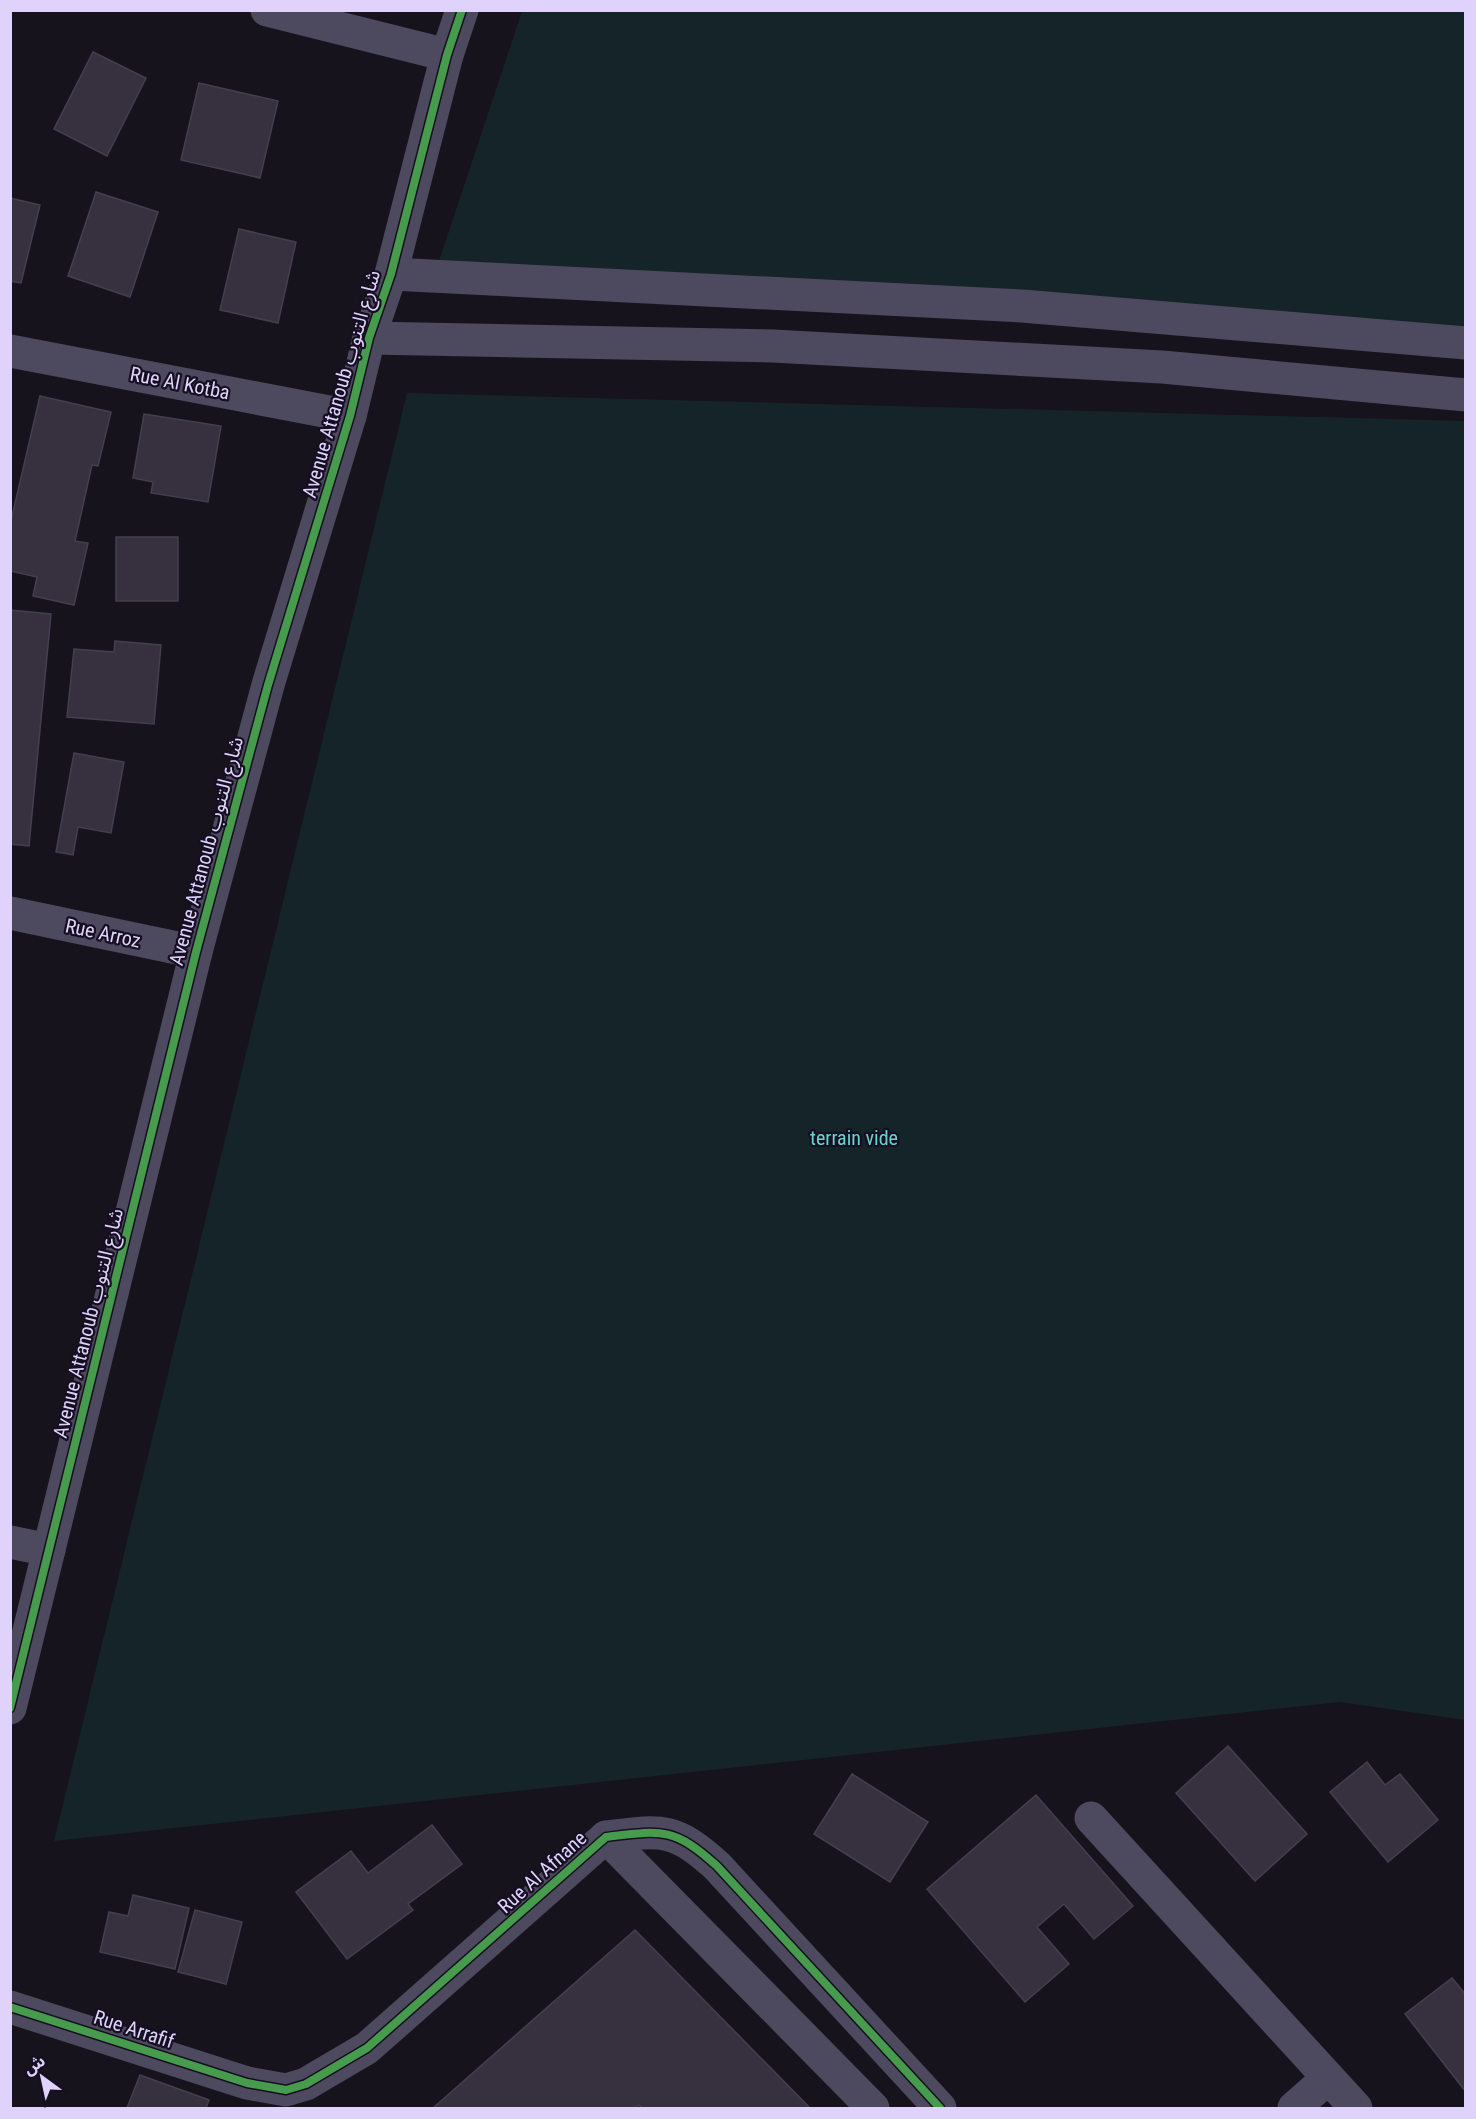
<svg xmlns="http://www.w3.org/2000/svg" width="1476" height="2119" viewBox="0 0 1476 2119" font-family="'Roboto Condensed','Noto Sans Arabic',sans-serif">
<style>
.green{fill:#142429}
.building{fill:#37313f;stroke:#453e50;stroke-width:1.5}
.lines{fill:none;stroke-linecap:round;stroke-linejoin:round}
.minor{stroke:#4d495e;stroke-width:33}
.cycleway-casing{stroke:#160f21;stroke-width:11}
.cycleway{stroke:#469c4c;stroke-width:8}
.labels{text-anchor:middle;stroke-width:4.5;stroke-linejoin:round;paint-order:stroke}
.street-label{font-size:20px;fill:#dfd3fc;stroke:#160f21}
.park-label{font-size:20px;fill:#65d6cf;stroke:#160f21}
</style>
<rect width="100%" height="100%" fill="#17131d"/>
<g class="green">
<polygon points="522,11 1465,11 1465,338 434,276"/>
<polygon points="407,393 1465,421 1465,1720 1340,1702 54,1841"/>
</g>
<g class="building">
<polygon points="93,52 146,78 107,156 54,129"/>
<polygon points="199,83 278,101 260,178 181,160"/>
<polygon points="96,192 158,212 130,297 68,276"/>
<polygon points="10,198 40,205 21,283 10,281"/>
<polygon points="239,229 296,242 278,323 220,310"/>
<polygon points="40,396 111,412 98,466 92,465 75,541 88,543 74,605 33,596 37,577 10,571 10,525"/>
<polygon points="144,414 221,426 208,502 151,493 153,482 133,478"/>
<rect x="116" y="537" width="62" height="64"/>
<polygon points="10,610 51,614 29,846 10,844"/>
<polygon points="115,641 161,645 154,724 67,717 74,649 114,652"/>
<polygon points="74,753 124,762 111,833 78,827 73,855 56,852"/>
<polygon points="1228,1746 1307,1834 1255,1881 1176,1793"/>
<polygon points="1367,1762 1385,1785 1400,1774 1438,1820 1388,1862 1330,1792"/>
<polygon points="852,1774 928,1822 890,1882 814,1834"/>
<polygon points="1036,1795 1133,1906 1094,1939 1064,1904 1037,1927 1069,1964 1025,2002 927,1889"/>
<polygon points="432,1825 462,1864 408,1904 413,1910 347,1959 296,1892 351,1851 368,1873"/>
<polygon points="133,1895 189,1908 175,1969 100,1952 109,1912 128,1916"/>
<polygon points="195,1910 242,1922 226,1984 178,1972"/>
<polygon points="635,1930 810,2108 642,2108 639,2105 635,2108 433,2108"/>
<polygon points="1452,1978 1466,1995 1466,2092 1405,2014"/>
<polygon points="140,2075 209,2100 206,2108 127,2108"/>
</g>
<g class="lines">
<g class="minor">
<polyline points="267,10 447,55"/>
<polyline points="391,274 1022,306 1466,343"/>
<polyline points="369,338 773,346 1162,367 1466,395"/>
<polyline points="10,351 350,416"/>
<polyline points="10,913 196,952"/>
<polyline points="10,1542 49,1550"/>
<polyline points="10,1708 196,952 268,685 350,416 369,338 391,274 447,55 462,10"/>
<polyline points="1091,1818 1356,2108"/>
<polyline points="606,1837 873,2108"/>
<path d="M10 2007 247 2083 286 2090 306 2084 367 2048 606 1837C662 1830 674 1827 717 1866L940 2108"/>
<polyline points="1294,2108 1327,2079"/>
</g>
<defs>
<g id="cycleway">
<polyline points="10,1708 196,952 268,685 350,416 369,338 391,274 447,55 462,10"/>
<path d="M10 2007 247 2083 286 2090 306 2084 367 2048 606 1837C662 1830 674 1827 717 1866L940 2108"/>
</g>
</defs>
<use href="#cycleway" class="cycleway-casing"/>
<use href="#cycleway" class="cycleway"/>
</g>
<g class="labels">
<g class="street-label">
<text transform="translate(180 383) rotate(11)" y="7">Rue Al Kotba</text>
<text transform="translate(341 384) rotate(-74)" y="7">Avenue Attanoub شارع التنوب</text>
<text transform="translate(206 851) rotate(-75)" y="7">Avenue Attanoub شارع التنوب</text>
<text transform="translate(103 933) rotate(12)" y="7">Rue Arroz</text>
<text transform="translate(88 1323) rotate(-76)" y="7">Avenue Attanoub شارع التنوب</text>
<text transform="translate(542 1872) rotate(-42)" y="7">Rue Al Afnane</text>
<text transform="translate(134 2029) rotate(18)" y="7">Rue Arrafif</text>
</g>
<g class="park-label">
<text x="854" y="1145">terrain vide</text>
</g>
</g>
<rect width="1476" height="2119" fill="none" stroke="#dfd3fc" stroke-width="24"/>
<g transform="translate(42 2077) rotate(327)" stroke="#160f21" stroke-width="4.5" paint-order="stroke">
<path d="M0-4.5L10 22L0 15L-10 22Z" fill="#dfd3fc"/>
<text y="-9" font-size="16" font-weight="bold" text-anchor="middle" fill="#dfd3fc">ش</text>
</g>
</svg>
